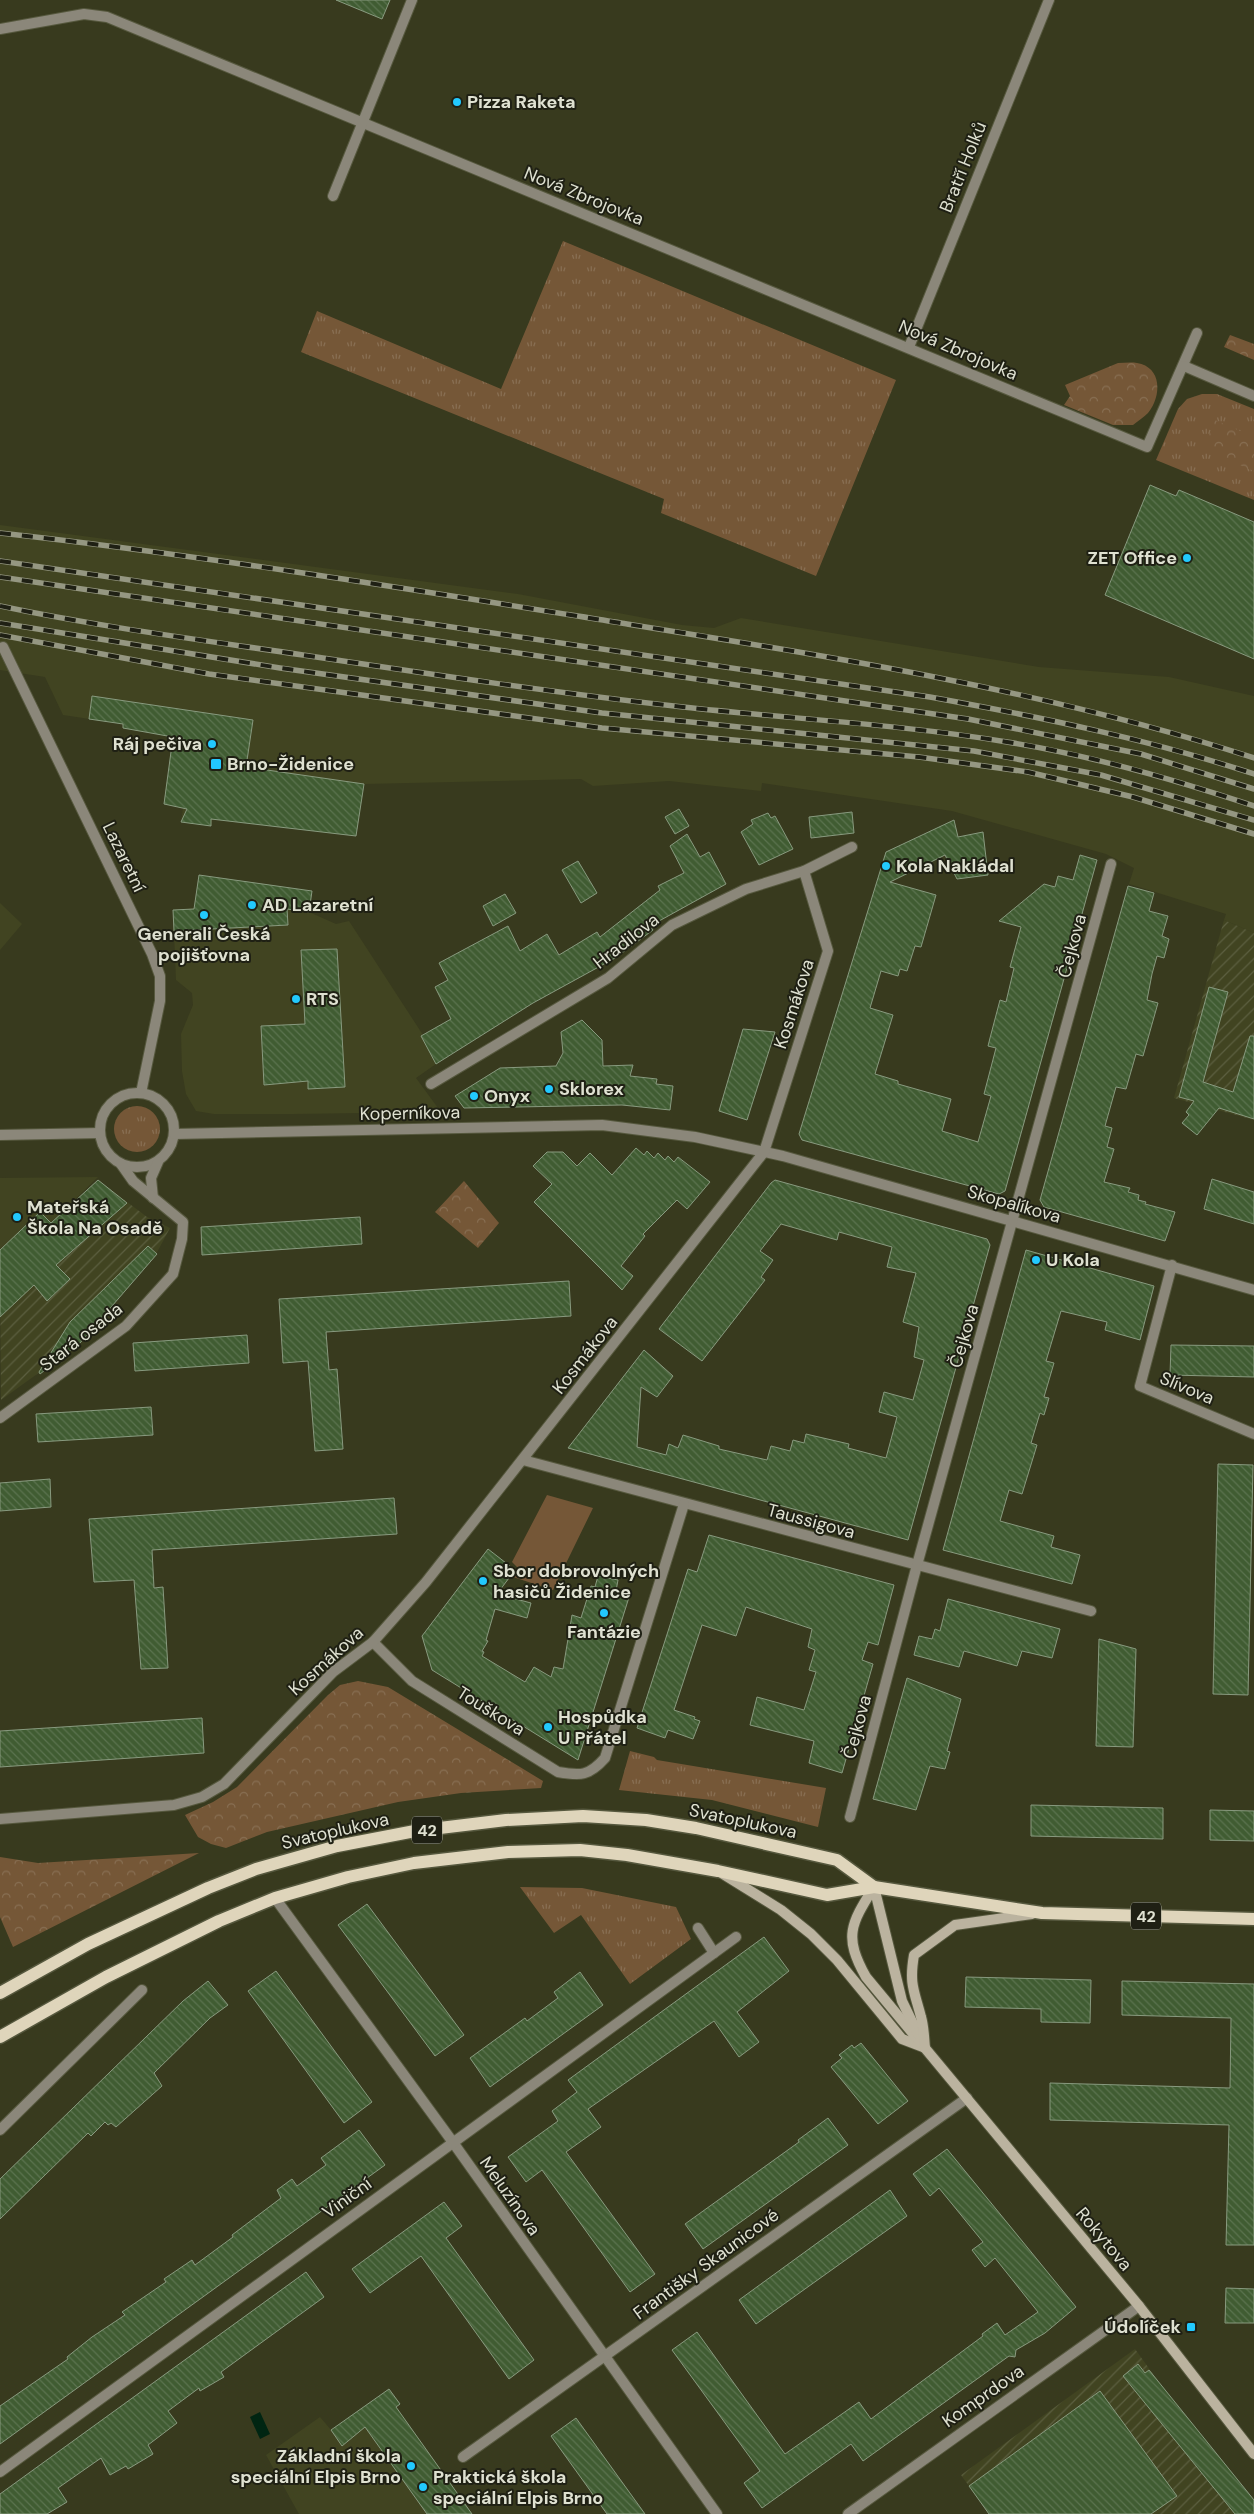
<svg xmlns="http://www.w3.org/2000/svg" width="1254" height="2514" viewBox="0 0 1254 2514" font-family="'DM Sans',sans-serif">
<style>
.built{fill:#414421}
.industrial{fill:url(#industrial-furrows)}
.grass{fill:url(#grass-tufts)}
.park{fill:url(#park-crowns)}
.garden{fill:#755737}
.water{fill:#002512}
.building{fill:url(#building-back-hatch);stroke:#889a7f}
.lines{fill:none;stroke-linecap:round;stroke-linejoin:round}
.street-casing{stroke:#56583e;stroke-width:12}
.secondary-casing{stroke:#56583e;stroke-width:12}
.primary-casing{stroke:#56583e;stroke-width:15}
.street{stroke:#8b877a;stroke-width:10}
.secondary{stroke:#bbb39f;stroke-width:10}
.primary{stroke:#dfd5bb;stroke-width:12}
.rail-casing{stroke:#959782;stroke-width:5.5}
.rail{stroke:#1f2014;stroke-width:4;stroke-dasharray:11;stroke-linecap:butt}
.poi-dot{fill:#22c9fe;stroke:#1f2014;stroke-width:2}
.labels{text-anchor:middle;stroke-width:4;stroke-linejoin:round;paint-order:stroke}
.shield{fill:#1f2014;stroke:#a5a798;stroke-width:1}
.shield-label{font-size:16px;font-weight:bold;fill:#dfe1d1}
.poi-label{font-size:18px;font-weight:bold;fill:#dfe1d1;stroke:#1f2014;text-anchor:start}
.street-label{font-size:18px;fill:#dfe1d1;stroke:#1f2014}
</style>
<defs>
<pattern id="industrial-furrows" width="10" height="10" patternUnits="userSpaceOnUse" patternTransform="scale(1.25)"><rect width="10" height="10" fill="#414421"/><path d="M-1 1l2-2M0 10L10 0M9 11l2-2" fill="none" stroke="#5c5f40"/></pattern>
<pattern id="grass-tufts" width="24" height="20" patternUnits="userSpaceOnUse" patternTransform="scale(1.25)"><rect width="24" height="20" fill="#755737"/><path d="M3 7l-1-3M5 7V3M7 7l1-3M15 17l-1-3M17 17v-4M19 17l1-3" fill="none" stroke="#886f53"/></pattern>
<pattern id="park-crowns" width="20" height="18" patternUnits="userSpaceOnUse" patternTransform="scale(1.25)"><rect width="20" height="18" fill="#755737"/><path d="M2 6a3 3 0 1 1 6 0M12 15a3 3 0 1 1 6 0" fill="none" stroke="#886f53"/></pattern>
<pattern id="building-back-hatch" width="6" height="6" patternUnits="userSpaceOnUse" patternTransform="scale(1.25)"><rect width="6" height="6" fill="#405c32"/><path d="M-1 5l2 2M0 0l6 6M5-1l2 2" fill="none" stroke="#5b734f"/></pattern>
</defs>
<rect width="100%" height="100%" fill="#383a1e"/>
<g class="built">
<polygon points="0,525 518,594 682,625 714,628 741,618 1039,667 1169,677 1254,696 1254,933 1224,920 1226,914 1129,884 1134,868 1106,854 952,811 762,783 761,791 669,781 593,786 581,779 364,784 356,836 219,819 212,820 211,826 181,822 183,808 164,804 173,737 123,728 123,724 63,715 45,677 0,670"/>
<polygon points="199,875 312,891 309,912 336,924 349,921 423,1035 421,1036 436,1064 416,1078 438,1108 433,1112 294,1114 214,1114 196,1111 186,1094 182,1071 181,1034 193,1005 192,993 176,980 173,910 195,908"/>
<polygon points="0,903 22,924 0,950"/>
<polygon points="98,1177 51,1223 40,1212 20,1231 0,1257 0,1178"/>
<polygon points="389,2389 400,2404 396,2407 472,2514 299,2514 266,2455 320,2417 331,2430"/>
</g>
<g class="industrial">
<polygon points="1224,920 1254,933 1254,1120 1174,1098"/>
<polygon points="98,1180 147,1217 170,1228 155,1256 80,1343 1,1400 0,1257 31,1241 20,1231 40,1212 51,1222"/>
<polygon points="1135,2349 1254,2514 989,2514 961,2475"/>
</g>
<g class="grass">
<polygon points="563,241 896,380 816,576 661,513 664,499 301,352 317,311 501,389"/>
<polygon points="1202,394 1217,394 1254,409 1254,500 1156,460 1178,409 1187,399"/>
<circle cx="137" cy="1129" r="23"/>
<polygon points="630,1751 654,1757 657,1760 826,1788 818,1827 712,1800 619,1790"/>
<polygon points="520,1887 582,1888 676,1907 691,1939 630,1984 581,1915 554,1933"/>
</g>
<g class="park">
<polygon points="1230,335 1254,344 1254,360 1224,347"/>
<path d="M1118 363C1124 363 1131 362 1137 363 1162 367 1162 396 1148 413 1144 417 1138 421 1133 425H1113L1064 405 1070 396 1065 385Z"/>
<polygon points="1215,420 1254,437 1254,471 1203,450"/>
<polygon points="464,1181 499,1223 478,1248 435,1212"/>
<polygon points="358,1681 388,1687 543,1781 541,1788 461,1793 398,1802 267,1832 226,1848 211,1844 198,1837 185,1815 213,1802 237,1787 328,1695 340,1685"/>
<polygon points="199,1853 13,1947 0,1917 0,1857 38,1863"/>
</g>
<polygon class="garden" points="547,1495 593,1508 553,1590 513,1577 518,1568 512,1562"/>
<polygon class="water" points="260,2412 270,2434 260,2439 250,2417"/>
<g class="building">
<polygon points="336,0 390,0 382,19"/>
<polygon points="1150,485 1176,496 1179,490 1254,522 1254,659 1105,595"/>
<polygon points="92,696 253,720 246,767 364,784 356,836 211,819 211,826 181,822 187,809 164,804 173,737 123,728 123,724 89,719"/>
<polygon points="679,809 689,826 675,834 665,817"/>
<polygon points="852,812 854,833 811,838 809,817"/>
<polygon points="768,813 771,818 775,816 793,849 759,865 741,832 753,824 751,820"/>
<polygon points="954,820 958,837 983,832 988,875 957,879 945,855 890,882 936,895 921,947 915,946 907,971 900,969 898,976 881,971 870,1008 893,1015 875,1074 898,1081 898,1084 951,1099 942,1131 978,1142 991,1096 984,1094 996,1048 988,1046 990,1038 1000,1000 1006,1002 1014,968 1010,967 1021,927 999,921 1044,884 1055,887 1058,876 1073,880 1080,855 1097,860 1005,1191 999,1194 802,1140 799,1134 886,852"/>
<polygon points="687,834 700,857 709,852 726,884 650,926 653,930 615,958 533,1003 436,1064 421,1036 451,1019 435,987 448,980 439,963 508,926 520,951 547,934 559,955 597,932 600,937 660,890 658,886 684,873 670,846"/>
<polygon points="578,861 597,893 581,903 562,870"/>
<polygon points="199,875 312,891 309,912 287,909 288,925 174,931 173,910 194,909"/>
<polygon points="1128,886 1154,893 1149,911 1168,916 1162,936 1169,939 1164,958 1157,956 1152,974 1147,1000 1158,1003 1143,1056 1136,1054 1126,1089 1116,1087 1105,1126 1112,1128 1107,1147 1114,1149 1104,1182 1130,1188 1128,1192 1139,1195 1138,1200 1146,1202 1145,1204 1175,1212 1165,1241 1044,1207 1040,1200"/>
<polygon points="505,894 516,913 493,926 483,906"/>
<polygon points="337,949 345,1087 308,1089 308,1081 264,1085 261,1026 305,1024 301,950"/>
<polygon points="1209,987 1228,992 1203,1082 1233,1092 1250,1036 1254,1036 1254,1119 1219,1108 1197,1135 1182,1123 1189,1115 1186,1112 1194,1101 1179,1097"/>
<polygon points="582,1020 602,1040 603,1066 633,1065 630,1076 657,1079 656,1084 673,1086 670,1110 622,1105 464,1108 455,1096 500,1068 556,1066 563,1053 561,1032"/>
<polygon points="743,1029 775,1032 747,1120 719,1111"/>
<polygon points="636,1148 644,1155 647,1151 654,1158 658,1153 665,1160 668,1156 674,1162 678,1157 710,1182 687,1209 677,1200 643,1234 645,1236 621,1266 633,1276 622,1290 534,1202 552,1184 533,1166 547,1152 563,1152 577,1166 590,1153 612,1175"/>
<polygon points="1212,1179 1254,1192 1254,1224 1204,1209"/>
<polygon points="98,1180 127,1203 56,1265 70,1279 47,1301 34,1285 0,1317 0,1250 40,1212 51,1223"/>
<polygon points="775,1180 987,1239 990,1245 908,1540 568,1448 644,1350 673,1376 657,1397 641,1387 637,1447 666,1455 669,1444 678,1448 683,1435 719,1446 719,1449 767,1460 771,1446 790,1451 793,1440 804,1443 806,1434 849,1444 848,1448 886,1458 897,1417 879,1412 884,1392 913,1400 924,1360 914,1357 919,1327 903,1322 916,1273 887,1267 892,1247 839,1232 837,1240 781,1224 760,1251 773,1260 761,1277 765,1280 702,1361 659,1329 771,1183"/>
<polygon points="360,1217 362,1244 202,1255 201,1227"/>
<polygon points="148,1246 157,1254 80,1343 40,1374 39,1372 70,1322"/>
<polygon points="1026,1250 1154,1286 1140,1340 1105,1330 1107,1322 1061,1311 1046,1361 1054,1363 1044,1397 1049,1398 1044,1415 1040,1413 1031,1443 1037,1445 1022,1494 1009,1490 1000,1521 1054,1536 1051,1547 1080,1555 1072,1584 943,1550"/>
<polygon points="569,1281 571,1316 326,1332 329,1370 337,1369 343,1449 315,1451 308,1361 283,1363 279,1299"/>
<polygon points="247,1335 249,1363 135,1371 133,1343"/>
<polygon points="1171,1345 1254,1346 1254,1377 1170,1375"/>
<polygon points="151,1407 153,1435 38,1442 36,1414"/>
<polygon points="1218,1464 1253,1465 1248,1695 1213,1694"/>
<polygon points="50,1479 51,1507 0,1511 0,1483"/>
<polygon points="394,1498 397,1534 152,1550 154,1588 163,1587 168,1668 141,1669 134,1580 94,1582 89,1519"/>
<polygon points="709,1535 894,1585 878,1645 868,1642 862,1660 873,1664 842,1773 809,1763 814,1741 750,1725 757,1697 804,1710 816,1672 809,1670 815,1650 808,1647 812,1629 746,1607 736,1636 702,1625 674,1710 695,1717 694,1719 700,1721 693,1739 668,1730 665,1738 637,1728 688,1569 697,1572"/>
<polygon points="488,1549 515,1570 497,1594 531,1603 527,1618 495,1609 486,1640 488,1641 482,1651 484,1652 482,1656 525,1682 534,1667 551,1677 554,1667 563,1669 572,1615 581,1618 591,1586 595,1587 598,1576 618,1580 616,1591 630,1594 578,1760 432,1670 422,1636"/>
<polygon points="948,1599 1060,1629 1052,1658 1022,1651 1017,1666 964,1651 959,1667 914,1655 919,1636 932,1639 935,1629 940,1631"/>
<polygon points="1099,1639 1136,1649 1133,1747 1096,1746"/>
<polygon points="907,1678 961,1699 947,1751 950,1752 945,1769 930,1766 916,1810 873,1799"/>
<polygon points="202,1718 204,1753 0,1767 0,1731"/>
<polygon points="1031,1805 1163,1808 1163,1839 1031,1836"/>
<polygon points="1210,1810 1254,1811 1254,1841 1210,1840"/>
<polygon points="367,1904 464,2035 435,2056 338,1925"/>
<polygon points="764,1937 789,1971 737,2012 759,2042 739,2057 714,2021 588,2109 601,2127 566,2152 655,2274 630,2292 542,2170 526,2182 508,2157 558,2121 552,2111 577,2092 568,2080"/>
<polygon points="276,1971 372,2102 344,2123 248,1991"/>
<polygon points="580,1972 603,2005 490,2087 470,2058 525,2018 527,2021 558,1998 554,1992"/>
<polygon points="966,1977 1091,1980 1090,2023 1041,2022 1041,2009 965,2007"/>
<polygon points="208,1981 228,2005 210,2018 154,2073 162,2086 116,2127 111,2123 108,2125 105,2122 91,2136 88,2133 0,2219 0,2179 183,2001"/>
<polygon points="1122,1981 1254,1984 1254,2245 1226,2245 1229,2125 1050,2120 1050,2083 1230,2088 1231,2018 1122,2015"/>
<polygon points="861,2043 908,2101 878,2124 831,2067 842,2058 839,2055 852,2045 854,2048"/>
<polygon points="828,2118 848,2145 703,2249 685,2224 799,2142 798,2140"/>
<polygon points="359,2130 385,2165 0,2444 0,2406 68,2359 67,2357 92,2337 125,2315 122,2312 166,2282 164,2279 192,2260 195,2265 233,2237 232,2235 281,2198 277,2190 292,2179 297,2186 326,2165 321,2158"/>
<polygon points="947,2149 1076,2307 1045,2333 1016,2350 1015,2357 1009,2356 863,2461 851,2444 762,2508 744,2483 760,2471 672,2350 697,2332 785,2454 859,2402 871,2419 983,2336 982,2334 997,2323 1005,2335 1038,2312 995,2258 985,2267 972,2250 983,2242 939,2188 930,2196 913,2174"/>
<polygon points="890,2190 907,2216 756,2324 739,2300"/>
<polygon points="444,2202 462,2226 446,2238 534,2360 509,2379 421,2256 370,2293 352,2269"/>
<polygon points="306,2272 324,2297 221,2372 224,2377 200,2391 199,2388 168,2411 177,2423 148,2445 153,2454 128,2469 126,2466 110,2475 101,2458 58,2488 67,2502 47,2514 0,2514 0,2494"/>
<polygon points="1226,2288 1254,2289 1254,2323 1225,2323"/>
<polygon points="1138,2364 1145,2373 1149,2370 1254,2500 1254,2514 1235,2514 1123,2376"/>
<polygon points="389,2389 400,2404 396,2407 472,2514 427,2514 365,2427 342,2446 331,2430"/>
<polygon points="1100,2391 1177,2496 1151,2514 989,2514 969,2486"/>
<polygon points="576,2418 645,2514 607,2514 551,2436"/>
</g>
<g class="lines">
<defs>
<g id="street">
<polyline points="0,29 84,14 107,17 1147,447 1197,333"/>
<polyline points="333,196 412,0"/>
<polyline points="909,347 1049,0"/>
<polyline points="1184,366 1254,396"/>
<polyline points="3,647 152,954 160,976 160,1001 141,1093"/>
<polyline points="431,1084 608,978 672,925 746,889 804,871 852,847"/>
<circle cx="137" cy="1130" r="37"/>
<polyline points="174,1134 602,1125 695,1137 783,1156 1254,1290"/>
<polyline points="0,1135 100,1133"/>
<polyline points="153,1198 151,1178 158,1162"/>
<polyline points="1172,1265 1140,1386 1254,1434"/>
<polyline points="0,1418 126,1326 173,1274 182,1239 183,1222 133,1181 121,1164"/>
<polyline points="523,1460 1091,1611"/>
<path d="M373 1642 412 1681 558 1772C581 1776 589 1776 605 1758L684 1504"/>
<polyline points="850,1817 917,1565 1111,864"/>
<polyline points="0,1819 174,1805 202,1797 224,1784 333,1672 373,1642 426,1582 764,1152 828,951 804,871"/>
<polyline points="275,1898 452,2141 717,2514"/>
<polyline points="698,1928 714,1953"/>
<polyline points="0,2130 142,1990"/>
<polyline points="463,2457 967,2098"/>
<polyline points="0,2472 736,1937"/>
<polyline points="848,2514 1139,2306"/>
</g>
<g id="secondary">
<polyline points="723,1874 781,1910 811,1934 837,1960 902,2039 923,2047"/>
<path d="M874 1887C851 1924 843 1936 866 1977L1139 2306 1254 2454"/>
<polyline points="874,1887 902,2001 918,2034"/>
<path d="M925 2048C924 2038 924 2027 921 2017 914 1990 909 1984 914 1955L955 1925 1032 1914"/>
</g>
<g id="primary">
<polyline points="0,1993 88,1944 208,1888 256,1869 337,1846 415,1831 506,1820 583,1816 646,1820 696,1828 837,1860 874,1887"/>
<polyline points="0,2037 106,1977 219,1921 275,1898 348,1877 414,1863 508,1852 580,1850 627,1855 718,1871 827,1895 874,1887 1042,1913 1254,1919"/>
</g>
</defs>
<use href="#street" class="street-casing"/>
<use href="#secondary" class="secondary-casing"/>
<use href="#primary" class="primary-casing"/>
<use href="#street" class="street"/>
<use href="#secondary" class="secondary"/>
<use href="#primary" class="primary"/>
<defs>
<g id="rail">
<path d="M0 533C208 556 415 590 621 623 834 657 1049 691 1254 758"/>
<path d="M0 561 930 697C1040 717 1148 739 1254 774"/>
<polyline points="0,577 968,719 1141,754 1254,789"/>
<path d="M0 606C100 627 202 640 303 655 429 674 556 693 683 707 791 719 899 724 1007 742 1091 755 1173 779 1254 806"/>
<polyline points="0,623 280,668 602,713 974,751 1101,775 1254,820"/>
<polyline points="0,635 209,674 602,728 919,757 1028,772 1133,797 1254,834"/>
</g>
</defs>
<use href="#rail" class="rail-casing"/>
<use href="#rail" class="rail"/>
</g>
<g class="poi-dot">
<circle cx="457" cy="102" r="5"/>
<circle cx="1187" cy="558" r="5"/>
<circle cx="212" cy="744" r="5"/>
<rect x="210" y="758" width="12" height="12" rx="2.5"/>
<circle cx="886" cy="866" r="5"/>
<circle cx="252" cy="905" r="5"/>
<circle cx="204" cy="915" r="5"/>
<circle cx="296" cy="999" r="5"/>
<circle cx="549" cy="1089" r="5"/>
<circle cx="474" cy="1096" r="5"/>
<circle cx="17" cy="1217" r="5"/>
<circle cx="1036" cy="1260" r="5"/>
<circle cx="483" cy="1581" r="5"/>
<circle cx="604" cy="1613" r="5"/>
<circle cx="548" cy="1727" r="5"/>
<rect x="1186" y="2322" width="10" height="10" rx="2.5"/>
<circle cx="411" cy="2466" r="5"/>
<circle cx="423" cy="2487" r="5"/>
</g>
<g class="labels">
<g class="shield">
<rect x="412" y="1816.5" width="30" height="27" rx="4"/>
<rect x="1131" y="1902.5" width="30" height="27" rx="4"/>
</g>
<g class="shield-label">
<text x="427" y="1836">42</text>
<text x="1146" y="1922">42</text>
</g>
<g class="poi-label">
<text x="467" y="108">Pizza Raketa</text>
<text x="1177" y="564" text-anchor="end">ZET Office</text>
<text x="202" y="750" text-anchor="end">Ráj pečiva</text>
<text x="227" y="770">Brno-Židenice</text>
<text x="896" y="872">Kola Nakládal</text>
<text x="262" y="911">AD Lazaretní</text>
<text x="204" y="940" text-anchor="middle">Generali Česká<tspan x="204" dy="21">pojišťovna</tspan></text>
<text x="306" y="1005">RTS</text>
<text x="559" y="1095">Sklorex</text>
<text x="484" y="1102">Onyx</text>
<text x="27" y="1213">Mateřská<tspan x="27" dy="21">Škola Na Osadě</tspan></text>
<text x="1046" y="1266">U Kola</text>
<text x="493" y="1577">Sbor dobrovolných<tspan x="493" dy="21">hasičů Židenice</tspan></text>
<text x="604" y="1638" text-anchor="middle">Fantázie</text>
<text x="558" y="1723">Hospůdka<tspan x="558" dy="21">U Přátel</tspan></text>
<text x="1181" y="2333" text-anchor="end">Údolíček</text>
<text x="401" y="2462" text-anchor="end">Základní škola<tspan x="401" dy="21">speciální Elpis Brno</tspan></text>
<text x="433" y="2483">Praktická škola<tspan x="433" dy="21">speciální Elpis Brno</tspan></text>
</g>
<g class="street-label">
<text transform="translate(963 167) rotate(-68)" y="6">Bratří Holků</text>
<text transform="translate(584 196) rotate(22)" y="6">Nová Zbrojovka</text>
<text transform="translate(958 350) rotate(23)" y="6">Nová Zbrojovka</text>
<text transform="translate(124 857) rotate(64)" y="6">Lazaretní</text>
<text transform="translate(626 941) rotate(-38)" y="6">Hradilova</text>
<text transform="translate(1072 946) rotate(-75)" y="6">Čejkova</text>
<text transform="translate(794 1004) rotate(-72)" y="6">Kosmákova</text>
<text transform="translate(410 1113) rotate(-1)" y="6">Koperníkova</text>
<text transform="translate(1014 1204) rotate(16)" y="6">Skopalíkova</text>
<text transform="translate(964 1336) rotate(-74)" y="6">Čejkova</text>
<text transform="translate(81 1337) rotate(-38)" y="6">Stará osada</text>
<text transform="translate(585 1355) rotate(-52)" y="6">Kosmákova</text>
<text transform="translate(1187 1388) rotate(23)" y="6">Slívova</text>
<text transform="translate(811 1521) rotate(15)" y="6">Taussigova</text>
<text transform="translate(326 1661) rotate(-42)" y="6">Kosmákova</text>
<text transform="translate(491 1711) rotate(32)" y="6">Touškova</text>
<text transform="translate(857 1727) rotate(-75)" y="6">Čejkova</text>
<text transform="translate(743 1821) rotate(12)" y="6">Svatoplukova</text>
<text transform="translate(335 1831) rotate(-13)" y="6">Svatoplukova</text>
<text transform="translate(510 2196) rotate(55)" y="6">Meluzínova</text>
<text transform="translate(347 2198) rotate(-36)" y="6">Viniční</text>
<text transform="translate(1104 2239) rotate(50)" y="6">Rokytova</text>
<text transform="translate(706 2264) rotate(-36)" y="6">Františky Skaunicové</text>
<text transform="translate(983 2396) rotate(-35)" y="6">Komprdova</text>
</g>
</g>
</svg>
